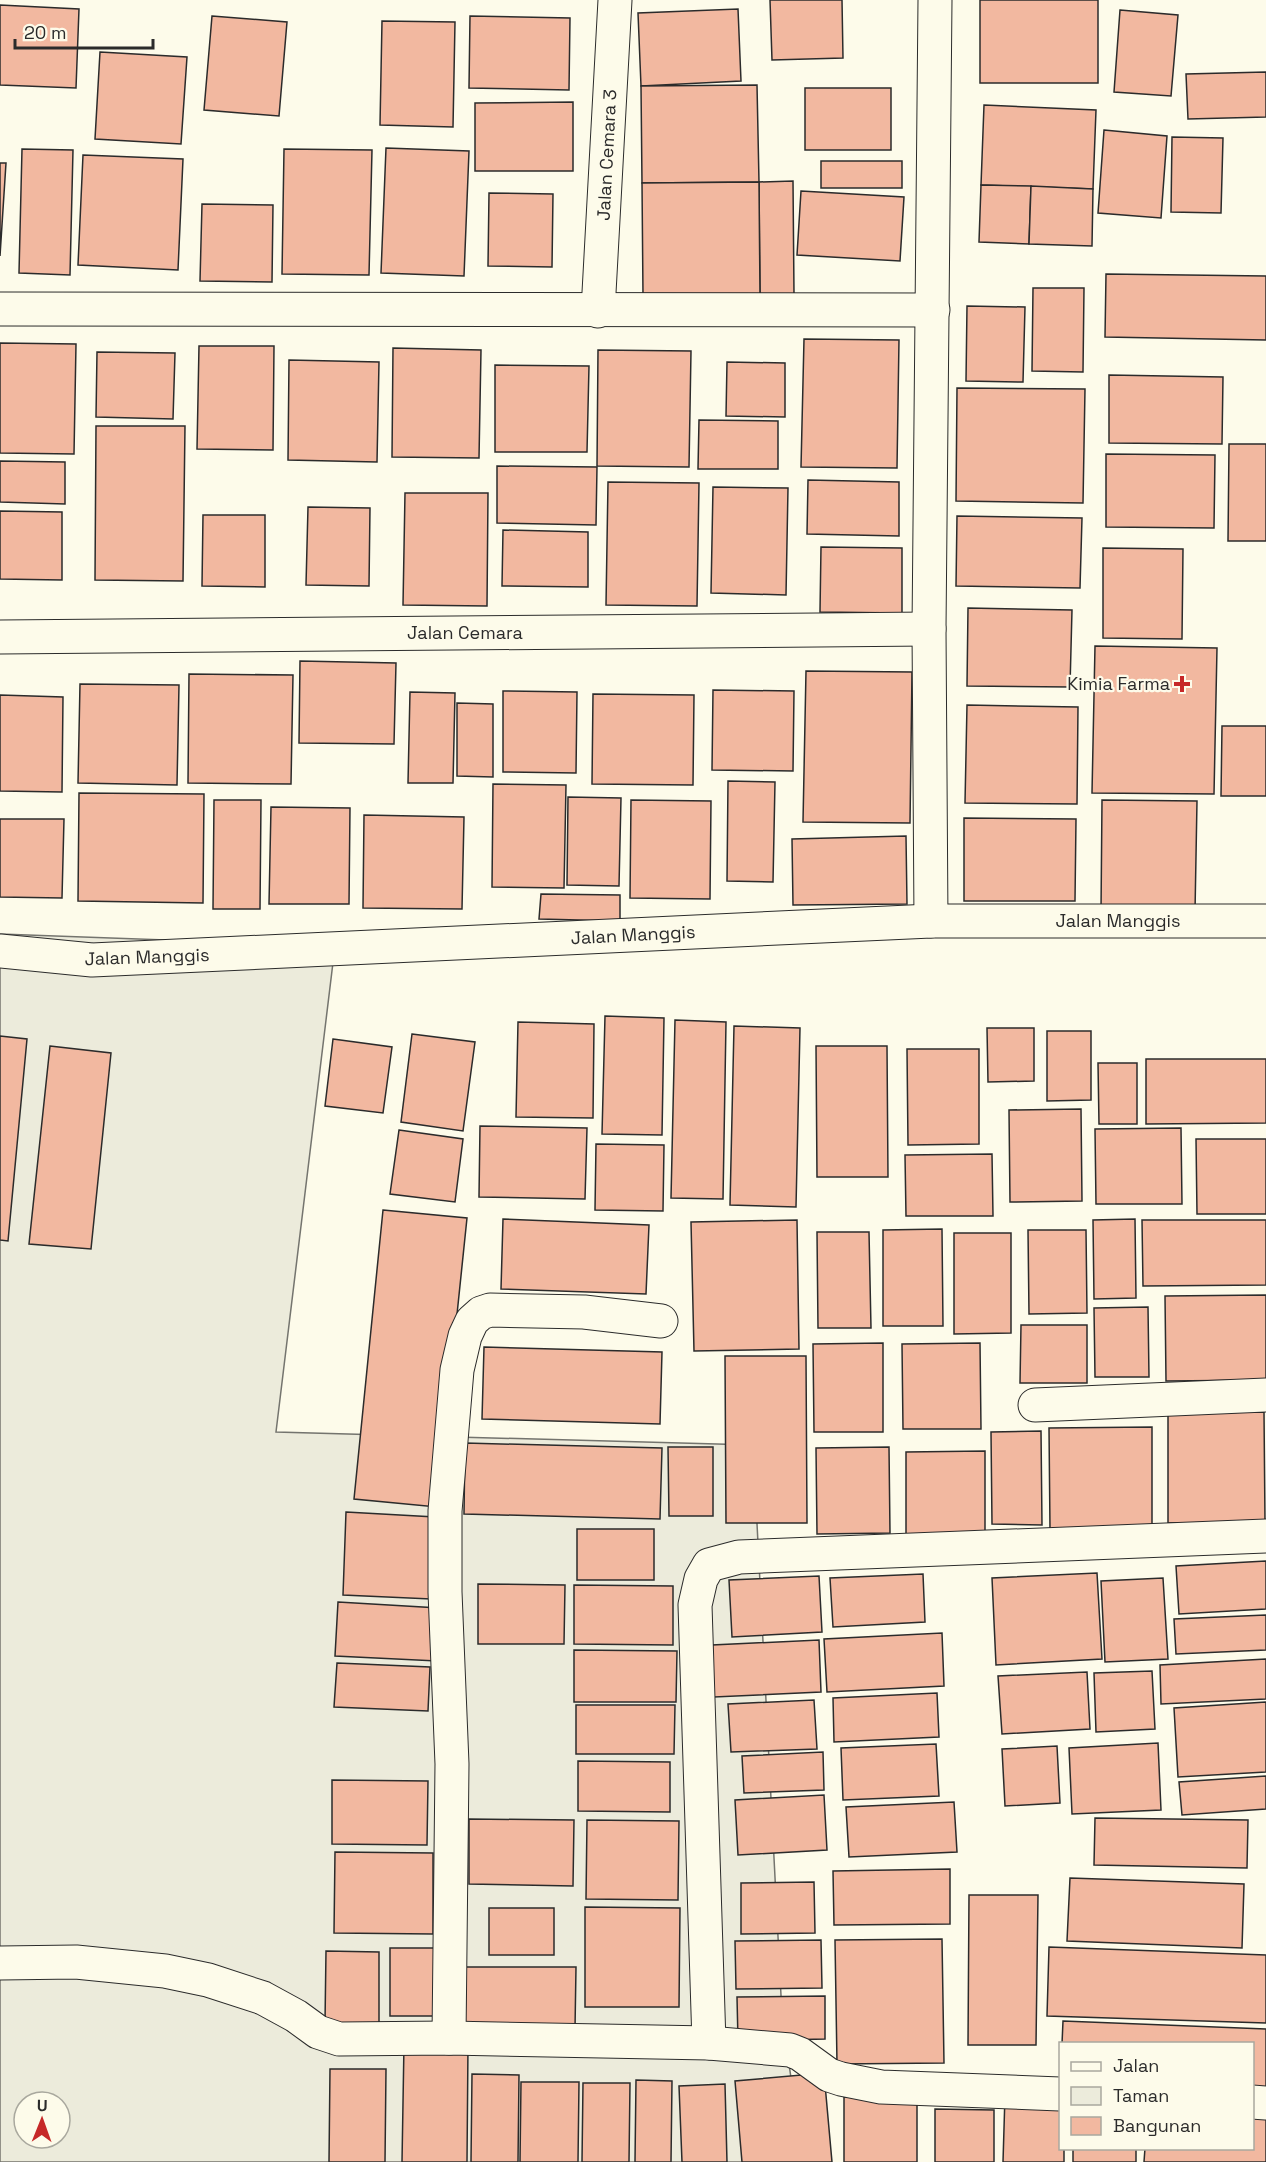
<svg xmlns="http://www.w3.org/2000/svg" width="1266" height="2162" viewBox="0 0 1266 2162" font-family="'Space Grotesk',sans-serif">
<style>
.green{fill:#ecebdb;stroke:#74746e;stroke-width:1.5;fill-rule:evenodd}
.building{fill:#f2b8a0;stroke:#2b2b2b;stroke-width:1.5}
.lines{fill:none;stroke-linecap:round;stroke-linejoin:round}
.minor-casing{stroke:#2b2b2b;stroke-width:35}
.minor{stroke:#fdfbea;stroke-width:33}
.poi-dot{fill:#c62828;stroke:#fdfbea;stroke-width:2}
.labels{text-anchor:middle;stroke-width:4.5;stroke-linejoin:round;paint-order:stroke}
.street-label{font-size:18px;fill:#2b2b2b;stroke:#fdfbea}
.poi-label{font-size:18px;fill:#2b2b2b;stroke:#fdfbea;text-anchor:end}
</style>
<rect width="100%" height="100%" fill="#fdfbea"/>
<path class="green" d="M0 934 335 946 276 1432 753 1445 782 2015 803 2162H0ZM24 2102H60V2138H24Z"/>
<g class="building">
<polygon points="770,0 842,0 843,58 772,60"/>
<rect x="980" y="0" width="118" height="83"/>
<polygon points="0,5 79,9 76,88 0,85"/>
<polygon points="738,9 741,81 641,86 638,13"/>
<polygon points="1120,10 1178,15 1171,96 1114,92"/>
<polygon points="212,16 287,22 279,116 204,110"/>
<polygon points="470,16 570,18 569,90 469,88"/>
<polygon points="382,21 455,22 453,127 380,125"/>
<polygon points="100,52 187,57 181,144 95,139"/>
<polygon points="1266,72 1266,117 1188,119 1186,74"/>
<polygon points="757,85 759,182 642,183 641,86"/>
<rect x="805" y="88" width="86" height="62"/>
<polygon points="573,102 573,171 475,171 475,103"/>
<polygon points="984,105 1096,110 1093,189 981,185"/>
<polygon points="1104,130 1167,136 1161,218 1098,213"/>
<polygon points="1172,137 1223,138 1221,213 1171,212"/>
<polygon points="386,148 469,151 464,276 381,273"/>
<polygon points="22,149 73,150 70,275 19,273"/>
<polygon points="284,149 372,150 369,275 282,274"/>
<polygon points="83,155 183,159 178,270 78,265"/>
<rect x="821" y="161" width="81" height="27"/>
<polygon points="0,163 6,163 0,256"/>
<polygon points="793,181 794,294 760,295 759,182"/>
<polygon points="759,182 760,295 643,296 642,183"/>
<polygon points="981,185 1031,186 1029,244 979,242"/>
<polygon points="1031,186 1093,189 1092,246 1029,244"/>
<polygon points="801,191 904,197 900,261 797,255"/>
<polygon points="489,193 553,194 552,267 488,266"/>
<polygon points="202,204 273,205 272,282 200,281"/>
<polygon points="1106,274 1266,276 1266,340 1105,337"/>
<polygon points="1033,288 1084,288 1083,372 1032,371"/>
<polygon points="967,306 1025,307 1023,382 966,381"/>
<polygon points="804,339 899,340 897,468 801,467"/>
<polygon points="0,343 76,344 74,454 0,453"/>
<polygon points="199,346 274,346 273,450 197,449"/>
<polygon points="393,348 481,350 479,458 392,457"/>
<polygon points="598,350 691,351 689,467 597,466"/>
<polygon points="97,352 175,353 173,419 96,417"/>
<polygon points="289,360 379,362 377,462 288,460"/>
<polygon points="727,362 785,363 785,417 726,416"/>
<polygon points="495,365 589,366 587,452 495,452"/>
<polygon points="1109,375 1223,377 1222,444 1109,443"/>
<polygon points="957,388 1085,389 1083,503 956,501"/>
<polygon points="699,420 778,421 778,469 698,469"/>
<polygon points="96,426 185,426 183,581 95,580"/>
<polygon points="1229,444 1266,444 1266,541 1228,541"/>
<polygon points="1106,454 1215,455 1214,528 1106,527"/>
<polygon points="0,461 65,462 65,504 0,502"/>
<polygon points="497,466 597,467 596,525 497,523"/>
<polygon points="808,480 899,482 899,536 807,534"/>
<polygon points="608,482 699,483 697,606 606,605"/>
<polygon points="713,487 788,488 786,595 711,593"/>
<polygon points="405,493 488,493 487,606 403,605"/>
<polygon points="308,507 370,508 369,586 306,585"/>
<polygon points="0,511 62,512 62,580 0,579"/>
<polygon points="203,515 265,515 265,587 202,586"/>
<polygon points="957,516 1082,518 1080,588 956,586"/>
<polygon points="503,530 588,532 588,587 502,586"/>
<polygon points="821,547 902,548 902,613 820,612"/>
<polygon points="1103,548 1183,549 1182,639 1103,638"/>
<polygon points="968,608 1072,610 1070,687 967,686"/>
<polygon points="1095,646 1217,648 1214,794 1092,793"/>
<polygon points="300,661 396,663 394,744 299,743"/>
<polygon points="806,671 912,672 910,823 803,822"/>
<polygon points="189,674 293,675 291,784 188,783"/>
<polygon points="80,684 179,685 177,785 78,783"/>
<polygon points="713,690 794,691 793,771 712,770"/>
<polygon points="503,691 577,692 576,773 503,772"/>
<polygon points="410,692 455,693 453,783 408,783"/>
<polygon points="593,694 694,695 693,785 592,784"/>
<polygon points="0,695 63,697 62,792 0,791"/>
<polygon points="457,703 493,704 493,777 457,776"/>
<polygon points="967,705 1078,707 1077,804 965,803"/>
<polygon points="1222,726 1266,726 1266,796 1221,796"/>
<polygon points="728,781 775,782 773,882 727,881"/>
<polygon points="493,784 566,785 564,888 492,887"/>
<polygon points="79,793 204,794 203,903 78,901"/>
<polygon points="568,797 621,798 619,886 567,885"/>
<polygon points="214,800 261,800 260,909 213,909"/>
<polygon points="631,800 711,801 710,899 630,898"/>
<polygon points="1102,800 1197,801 1195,912 1101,911"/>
<polygon points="271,807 350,808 349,904 269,904"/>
<polygon points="364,815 464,817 462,909 363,908"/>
<polygon points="964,818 1076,819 1075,901 964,901"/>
<polygon points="0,819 64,819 62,898 0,897"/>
<polygon points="906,836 907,904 793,905 792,839"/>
<polygon points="541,894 620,895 620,921 539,919"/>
<polygon points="605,1016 664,1018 662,1135 602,1134"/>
<polygon points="675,1020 726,1022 723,1199 671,1198"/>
<polygon points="518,1022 594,1024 593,1118 516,1117"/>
<polygon points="734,1026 800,1028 796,1207 730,1205"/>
<polygon points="987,1028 1034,1028 1034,1081 988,1082"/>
<polygon points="1047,1031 1091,1031 1091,1100 1047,1101"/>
<polygon points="412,1034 475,1042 463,1131 401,1122"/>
<polygon points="0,1036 27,1039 8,1241 0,1240"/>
<polygon points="333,1039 392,1047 383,1113 325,1106"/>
<polygon points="50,1046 111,1053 91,1249 29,1244"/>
<polygon points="816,1046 887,1046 888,1177 817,1177"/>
<polygon points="907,1049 979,1049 979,1144 908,1145"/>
<polygon points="1146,1059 1266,1059 1266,1123 1146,1124"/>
<polygon points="1098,1063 1137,1063 1137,1124 1099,1124"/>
<polygon points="1081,1109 1082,1201 1010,1202 1009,1110"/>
<polygon points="480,1126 587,1128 585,1199 479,1197"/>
<polygon points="1181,1128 1182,1204 1096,1204 1095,1129"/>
<polygon points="399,1130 463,1139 455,1202 390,1194"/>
<polygon points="1196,1139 1266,1139 1266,1214 1197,1214"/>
<polygon points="596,1144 664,1145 663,1211 595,1210"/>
<polygon points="992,1154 993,1216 906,1216 905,1155"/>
<polygon points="383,1210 467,1218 437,1507 354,1499"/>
<polygon points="503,1219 649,1225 646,1294 501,1289"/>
<polygon points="1135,1219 1136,1298 1094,1299 1093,1220"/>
<polygon points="797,1220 799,1349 694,1351 691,1222"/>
<polygon points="1142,1220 1266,1220 1266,1285 1143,1286"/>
<polygon points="942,1229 943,1326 883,1326 883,1230"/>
<polygon points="1028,1230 1086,1230 1087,1313 1029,1314"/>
<polygon points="817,1232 869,1232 871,1328 818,1328"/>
<polygon points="954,1233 1011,1233 1011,1333 954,1334"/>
<polygon points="1266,1295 1266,1380 1166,1381 1165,1296"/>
<polygon points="1148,1307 1149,1377 1095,1377 1094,1308"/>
<polygon points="1021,1325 1087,1325 1087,1383 1020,1383"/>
<polygon points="883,1343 883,1432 814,1432 813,1344"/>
<polygon points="980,1343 981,1429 903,1429 902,1344"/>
<polygon points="484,1347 662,1352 660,1424 482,1419"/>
<polygon points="725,1356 806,1356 807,1523 726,1523"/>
<polygon points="1264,1412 1265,1522 1168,1523 1168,1413"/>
<polygon points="1152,1427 1152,1529 1050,1529 1049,1428"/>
<polygon points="1041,1431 1042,1525 992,1524 991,1432"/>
<polygon points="465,1443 662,1448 660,1519 464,1514"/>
<polygon points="668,1447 713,1447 713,1516 669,1516"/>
<polygon points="889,1447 890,1533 817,1534 816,1448"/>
<polygon points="985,1451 985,1540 906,1540 906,1452"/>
<polygon points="346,1512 435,1517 431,1599 343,1595"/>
<rect x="577" y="1529" width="77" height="51"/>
<polygon points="1266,1561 1266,1609 1179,1614 1176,1566"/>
<polygon points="1097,1573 1102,1659 996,1665 992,1578"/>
<polygon points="923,1574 925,1622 833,1627 830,1578"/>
<polygon points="819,1576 822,1632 732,1637 729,1580"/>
<polygon points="1163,1578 1168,1659 1105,1662 1101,1581"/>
<polygon points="478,1584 565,1585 564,1644 478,1644"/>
<polygon points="574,1585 673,1586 673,1645 574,1644"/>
<polygon points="338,1602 439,1608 437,1661 335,1656"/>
<polygon points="1266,1615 1266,1650 1176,1654 1174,1619"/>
<polygon points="942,1633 944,1686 827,1692 824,1639"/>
<polygon points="819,1640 821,1692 714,1697 712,1645"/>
<polygon points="574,1650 677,1651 676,1702 574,1702"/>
<polygon points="1266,1659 1266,1699 1161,1704 1160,1665"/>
<polygon points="337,1663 430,1667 428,1711 334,1707"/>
<polygon points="1152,1671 1155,1729 1096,1732 1094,1673"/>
<polygon points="1087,1672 1090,1729 1002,1734 998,1676"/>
<polygon points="937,1693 939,1737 834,1742 833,1698"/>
<polygon points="814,1700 817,1749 731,1752 728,1704"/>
<polygon points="1266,1702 1266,1772 1178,1777 1174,1708"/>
<polygon points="576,1705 675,1705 674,1754 576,1754"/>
<polygon points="1158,1743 1161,1810 1072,1814 1069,1748"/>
<polygon points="936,1744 939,1796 843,1800 841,1748"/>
<polygon points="1057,1746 1060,1803 1005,1806 1002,1749"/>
<polygon points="823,1752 824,1790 744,1793 742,1756"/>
<polygon points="578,1761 670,1762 670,1812 578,1811"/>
<polygon points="1266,1776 1266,1809 1182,1815 1179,1782"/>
<polygon points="332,1780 428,1781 427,1845 332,1844"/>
<polygon points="824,1795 827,1850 738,1855 735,1800"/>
<polygon points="954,1802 957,1852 849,1857 846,1807"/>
<polygon points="1095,1818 1248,1820 1247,1868 1094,1865"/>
<polygon points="469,1819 574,1820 573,1886 469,1884"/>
<polygon points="587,1820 679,1821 678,1900 586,1899"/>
<polygon points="335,1852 433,1853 433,1934 334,1933"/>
<polygon points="950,1869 950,1924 834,1925 833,1871"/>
<polygon points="1070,1878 1244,1884 1242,1948 1067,1941"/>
<polygon points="814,1882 815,1933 741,1934 741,1883"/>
<polygon points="969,1895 1038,1895 1036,2045 968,2045"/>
<polygon points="585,1907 680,1908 679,2007 585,2007"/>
<rect x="489" y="1908" width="65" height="47"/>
<polygon points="942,1939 944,2063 837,2064 835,1940"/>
<polygon points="821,1940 822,1988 736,1989 735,1941"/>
<polygon points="1049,1947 1266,1955 1266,2023 1047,2016"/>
<rect x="390" y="1948" width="47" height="68"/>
<polygon points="326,1951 379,1952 379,2023 325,2023"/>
<polygon points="466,1967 576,1967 575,2029 465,2028"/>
<polygon points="825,1996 825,2039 738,2041 737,1997"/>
<polygon points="1063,2021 1266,2029 1266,2100 1252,2099 1252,2044 1062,2044"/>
<polygon points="404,2044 468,2045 467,2162 402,2162"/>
<polygon points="330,2069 386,2069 385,2162 329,2162"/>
<polygon points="824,2073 832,2162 742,2162 735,2081"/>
<polygon points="472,2074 519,2075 518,2162 471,2162"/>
<polygon points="636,2080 672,2081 671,2162 635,2162"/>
<polygon points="521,2082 579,2082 578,2162 520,2162"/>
<polygon points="583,2083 630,2083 629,2162 582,2162"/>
<polygon points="725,2084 727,2162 682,2162 679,2086"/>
<polygon points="1005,2095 1060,2097 1060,2148 1064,2148 1064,2162 1003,2162"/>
<rect x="844" y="2097" width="73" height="65"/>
<polygon points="935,2109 994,2110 994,2162 935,2162"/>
<polygon points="1252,2114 1266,2114 1266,2162 1144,2162 1145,2148 1252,2148"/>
<rect x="1073" y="2148" width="63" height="14"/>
</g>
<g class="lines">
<defs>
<g id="minor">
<polyline points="0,309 933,310"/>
<polyline points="598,311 615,0"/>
<polyline points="0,637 929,629"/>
<polyline points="931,921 929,629 935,0"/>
<polyline points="0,951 92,960 931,921 1266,921"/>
<polyline points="1035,1405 1266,1395"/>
<polyline points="0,1963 76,1962 165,1971 208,1980 263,1998 296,2016 318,2032 339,2039 449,2038 709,2043 790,2050 800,2054 829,2075 841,2079 881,2087 1060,2094"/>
<polyline points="449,2038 452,1764 445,1592 445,1511 457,1370 465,1336 472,1321 481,1313 490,1310 584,1312 661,1321"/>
<polyline points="709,2043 695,1605 701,1579 709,1565 739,1557 1266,1536"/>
<polyline points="1252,2102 1266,2103"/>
</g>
</defs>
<use href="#minor" class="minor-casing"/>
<use href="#minor" class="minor"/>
</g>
<path class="poi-dot" d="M1179 675h6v6h6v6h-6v6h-6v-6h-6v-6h6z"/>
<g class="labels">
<g class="street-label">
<text transform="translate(607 155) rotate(-87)" y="6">Jalan Cemara 3</text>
<text x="465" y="639">Jalan Cemara</text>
<text x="1118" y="927">Jalan Manggis</text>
<text transform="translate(633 935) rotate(-3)" y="6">Jalan Manggis</text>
<text transform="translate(147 957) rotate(-2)" y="6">Jalan Manggis</text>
</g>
<g class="poi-label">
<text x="1170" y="690">Kimia Farma</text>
</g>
</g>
<rect x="1059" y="2042" width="195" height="108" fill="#fdfbea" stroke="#a9a89e" stroke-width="1.5"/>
<rect x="1071" y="2062" width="30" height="9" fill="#fdfbea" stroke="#a9a89e" stroke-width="1.5"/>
<text x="1113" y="2072" font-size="18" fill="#2b2b2b">Jalan</text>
<rect x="1071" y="2087" width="30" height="18" fill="#ecebdb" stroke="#a9a89e" stroke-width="1.5"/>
<text x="1113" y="2102" font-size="18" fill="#2b2b2b">Taman</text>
<rect x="1071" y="2117" width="30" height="18" fill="#f2b8a0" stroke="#a9a89e" stroke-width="1.5"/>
<text x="1113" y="2132" font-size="18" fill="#2b2b2b">Bangunan</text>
<g transform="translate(42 2120) rotate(1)"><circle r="28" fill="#fdfbea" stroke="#a9a89e" stroke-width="1.5"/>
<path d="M0-4.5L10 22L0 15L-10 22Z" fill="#c62828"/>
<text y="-9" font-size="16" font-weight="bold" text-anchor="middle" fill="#2b2b2b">U</text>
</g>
<path d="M15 39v9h138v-9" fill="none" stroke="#2b2b2b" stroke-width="3"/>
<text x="24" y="39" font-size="18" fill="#2b2b2b" stroke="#fdfbea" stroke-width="4.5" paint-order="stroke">20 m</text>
</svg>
